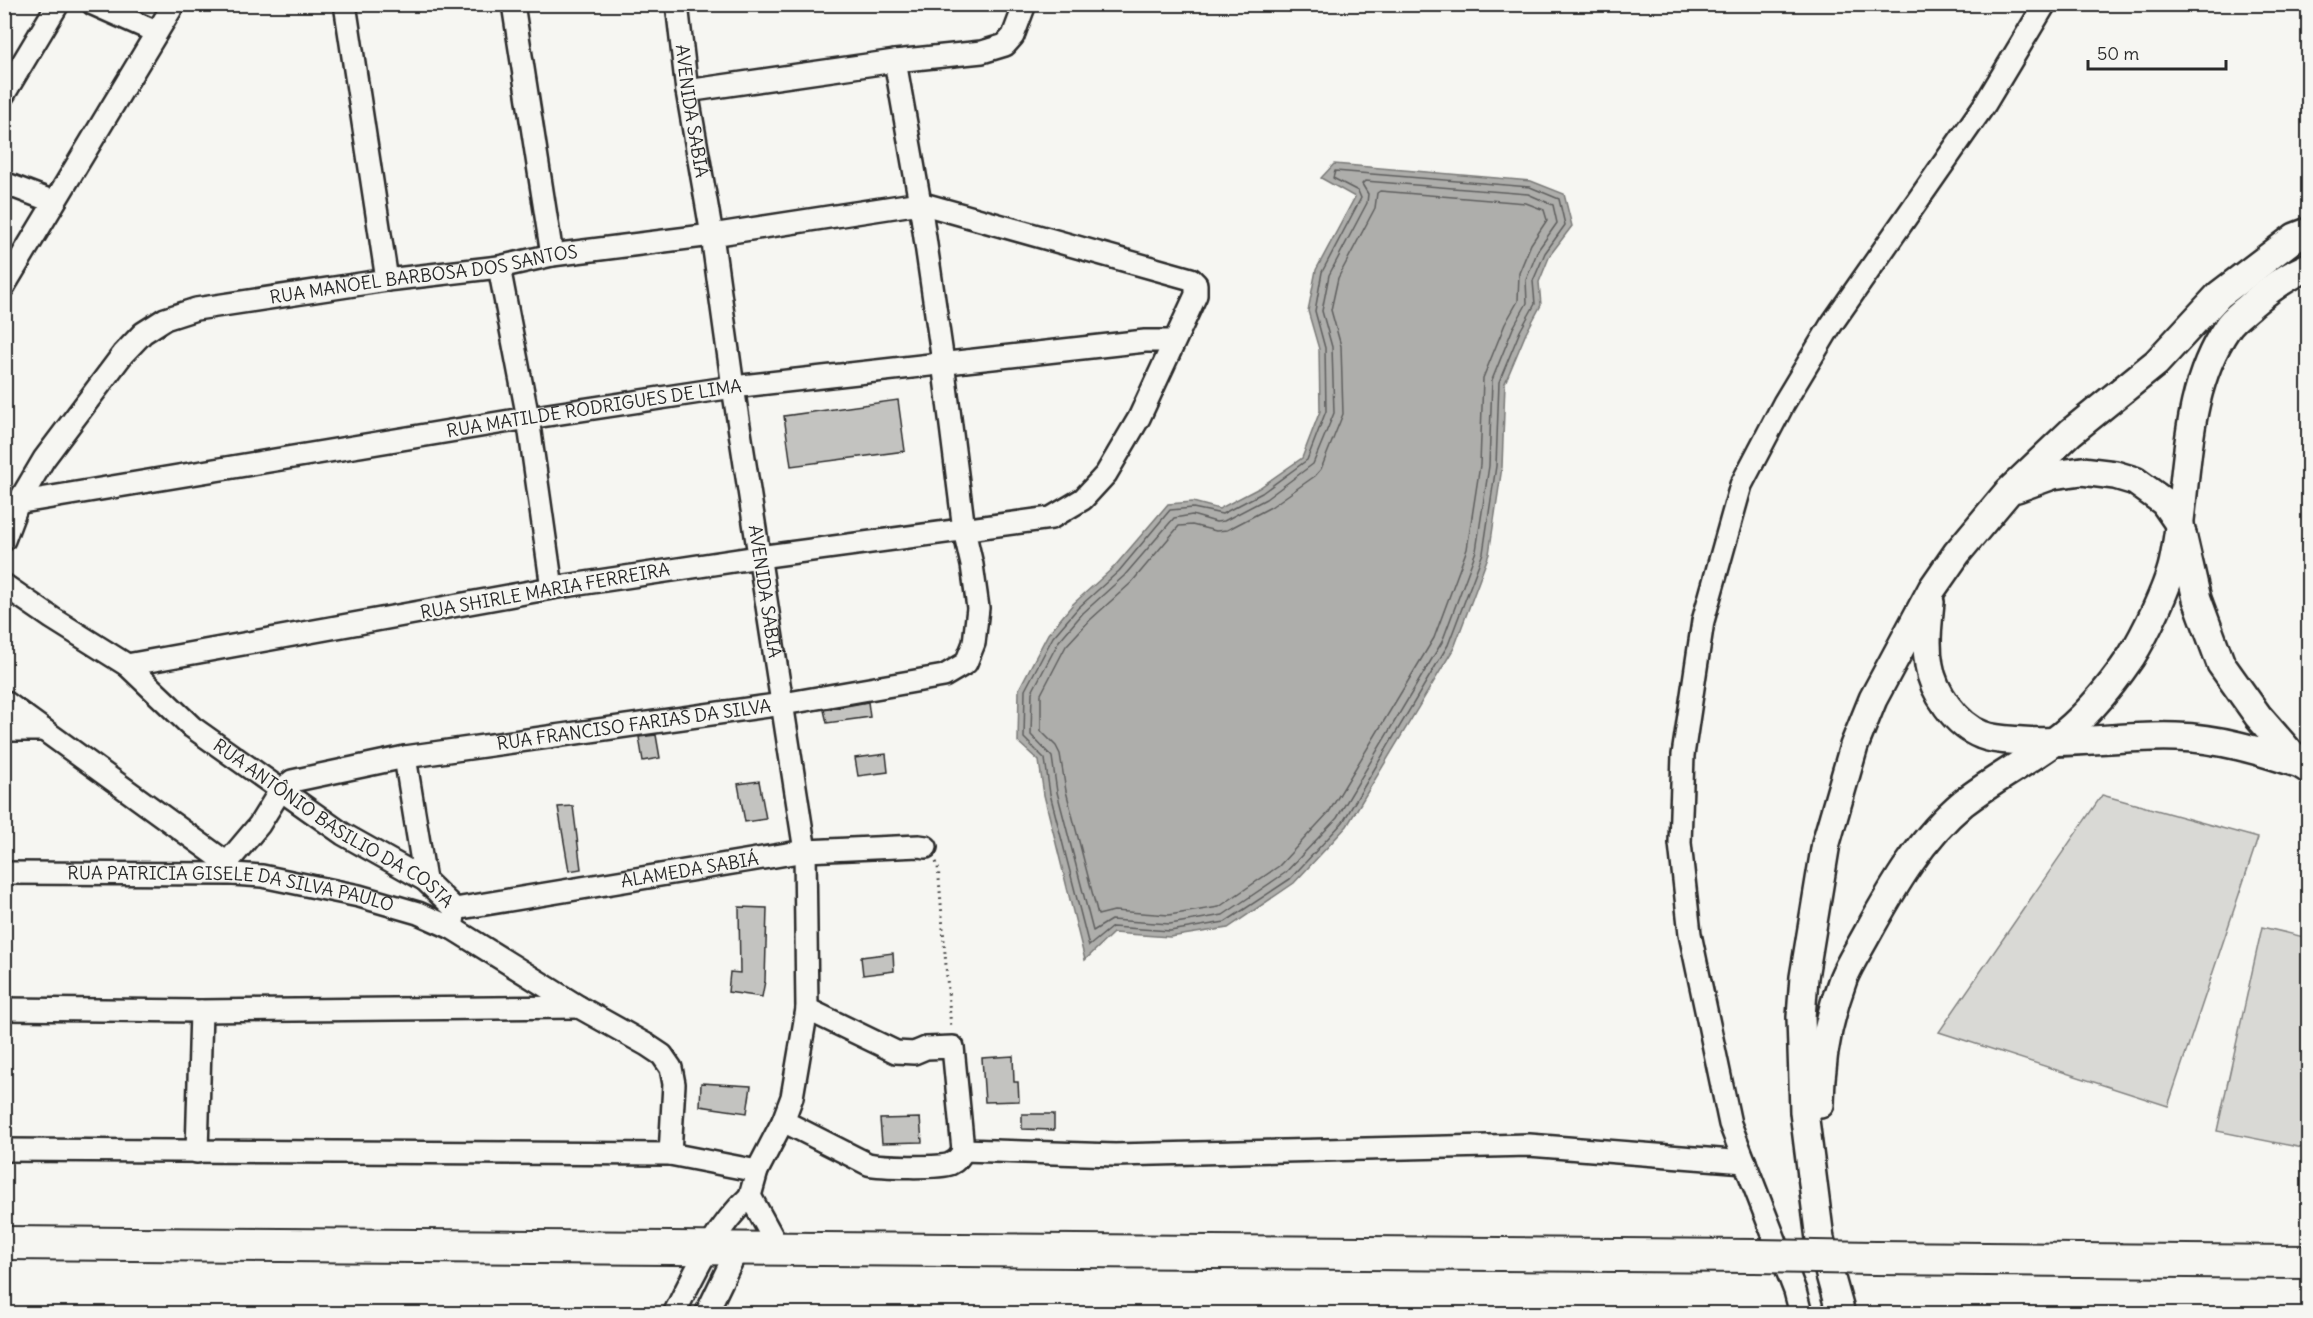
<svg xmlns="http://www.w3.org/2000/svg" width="2313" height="1318" viewBox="0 0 2313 1318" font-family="Delius,sans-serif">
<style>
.green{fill:#d9d9d5;stroke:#828280;stroke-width:1.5}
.water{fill:#aeaeab;stroke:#7a7a78;stroke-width:1.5}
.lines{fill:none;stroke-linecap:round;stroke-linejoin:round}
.shore{stroke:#5f5f5e;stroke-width:1.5}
.building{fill:#c3c3c0;stroke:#2b2b2b;stroke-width:1.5}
.minor-casing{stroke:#2b2b2b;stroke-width:26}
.major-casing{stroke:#2b2b2b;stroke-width:32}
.highway-casing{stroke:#2b2b2b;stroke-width:36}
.path{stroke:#2b2b2b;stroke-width:3;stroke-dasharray:1.5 4.5;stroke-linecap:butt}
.minor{stroke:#f6f6f2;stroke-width:21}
.major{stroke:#f6f6f2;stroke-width:27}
.highway{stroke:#f6f6f2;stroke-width:32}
.highway-bridge-casing{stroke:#2b2b2b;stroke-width:36;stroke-linecap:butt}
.highway-bridge{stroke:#f6f6f2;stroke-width:32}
.labels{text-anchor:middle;stroke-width:5;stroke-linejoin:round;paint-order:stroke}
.street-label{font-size:18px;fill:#2b2b2b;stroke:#f6f6f2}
</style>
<rect width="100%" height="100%" fill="#f6f6f2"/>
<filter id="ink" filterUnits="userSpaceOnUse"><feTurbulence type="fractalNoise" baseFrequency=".0167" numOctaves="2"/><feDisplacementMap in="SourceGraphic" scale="12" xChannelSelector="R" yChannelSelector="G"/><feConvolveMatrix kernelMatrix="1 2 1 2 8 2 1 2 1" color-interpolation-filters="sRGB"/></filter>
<g filter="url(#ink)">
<g class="green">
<polygon points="2102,795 2258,838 2168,1106 1939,1032"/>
<polygon points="2262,927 2308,938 2308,1149 2217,1131"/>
</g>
<polygon class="water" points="1334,164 1531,181 1564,194 1572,226 1550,255 1539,282 1541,305 1526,333 1505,383 1502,467 1489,554 1454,648 1347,826 1294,883 1228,928 1170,937 1113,933 1085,960 1044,795 1039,761 1018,742 1019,689 1048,634 1073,604 1114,567 1168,504 1193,502 1219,509 1259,488 1302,458 1320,411 1319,349 1308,311 1316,270 1355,197 1321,178"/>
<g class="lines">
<g class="shore">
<polygon points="1335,171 1530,187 1559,199 1565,225 1545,253 1533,281 1535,304 1520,331 1499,382 1496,466 1483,553 1448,645 1343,822 1290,879 1225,922 1170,931 1112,927 1089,946 1050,794 1045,759 1024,738 1025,690 1053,637 1078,608 1119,571 1170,510 1193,508 1222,514 1262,493 1307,460 1326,411 1325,348 1315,311 1322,272 1361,198 1358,191 1333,178"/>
<polygon points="1365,181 1528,194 1553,205 1557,223 1538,250 1526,280 1527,303 1513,328 1492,380 1489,466 1476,551 1442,642 1337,818 1285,873 1223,915 1170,924 1111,920 1093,931 1057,792 1052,757 1031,735 1032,692 1059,641 1083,613 1124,576 1174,518 1192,515 1216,522 1224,521 1266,499 1313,464 1334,413 1332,347 1322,311 1329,275 1367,203 1368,194 1362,184"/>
<polygon points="1380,191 1526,203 1544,210 1547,220 1531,244 1519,273 1518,301 1505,324 1483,378 1480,465 1467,549 1434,638 1329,812 1279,866 1219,907 1169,915 1114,911 1098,915 1066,791 1060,754 1056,746 1041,731 1041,694 1066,646 1090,620 1131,583 1179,526 1192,525 1216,531 1227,530 1271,507 1315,476 1321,469 1343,414 1341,346 1331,310 1338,278 1375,208 1377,193"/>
</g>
</g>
<g class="building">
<polygon points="898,400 905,451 791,466 784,416"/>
<polygon points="868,702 870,717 827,723 824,710"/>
<polygon points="656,735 660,758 643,761 639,737"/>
<polygon points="886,754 888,772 858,776 855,758"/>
<polygon points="759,781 766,819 745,822 738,784"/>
<polygon points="573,806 581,869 569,871 558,807"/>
<polygon points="739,907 767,908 765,981 762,997 728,992 730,972 740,973"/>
<polygon points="893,953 894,971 863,975 861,957"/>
<polygon points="1013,1056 1014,1082 1018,1082 1019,1101 985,1102 982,1058"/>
<polygon points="701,1083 751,1086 747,1113 700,1106"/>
<polygon points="1022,1114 1054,1114 1054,1130 1022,1129"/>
<polygon points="920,1118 922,1142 882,1143 880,1119"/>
</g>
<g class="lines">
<defs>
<g id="minor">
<polyline points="93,4 156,32"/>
<polyline points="345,4 387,280"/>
<polyline points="513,4 552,255"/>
<path id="s1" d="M677 4 687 91 712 235 733 387 805 851 807 1009 792 1097 783 1121 757 1171 750 1196 779 1249"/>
<polyline points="687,91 895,61 982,52 1005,45 1013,36 1025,4"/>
<polyline points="4,94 58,4"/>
<polyline points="4,183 54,202"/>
<polyline points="499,267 528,418 552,588"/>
<polyline points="4,286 174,4"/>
<path id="s2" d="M10 504 528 418 733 387 1145 341H1173"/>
<path id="s3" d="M4 540 18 503 44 459 123 354 143 333 165 319 196 309 387 280 499 267 552 255 712 235 920 203 1191 279 1196 284V295L1139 418 1106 474 1083 499 1051 518 759 557 552 588 127 665"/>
<path id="s4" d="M4 585 52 618 127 665 192 727 343 834 425 880 455 909 452 928"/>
<polyline points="4,701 227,863 233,874"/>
<polyline points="4,730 44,730"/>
<polyline points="405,757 425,880"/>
<path id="s5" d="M227 863 259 825 280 791 292 781 405 757 783 704 944 676 966 663 974 643 978 608 972 565 964 530 943 362 920 203 895 61"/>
<path id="s6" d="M4 873 233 874 262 876 359 896 418 913 452 928 579 1007 647 1045 662 1055 671 1068 674 1084 670 1154"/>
<path id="s7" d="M455 909 805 851 919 846 926 847"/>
<polyline points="4,1009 201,1011 579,1007"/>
<polyline points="807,1009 896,1052 914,1053 926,1048 953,1047 963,1150"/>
<path d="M783 1121 868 1164C881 1167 940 1168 950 1164 957 1161 961 1156 963 1150"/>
<polyline points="4,1150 670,1154 757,1171"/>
<polyline points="963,1150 1115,1155 1529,1145 1745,1162"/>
<polyline points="197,1152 201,1011"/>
<path d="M674 1314C695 1272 715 1228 750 1196"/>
<polyline points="706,1314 737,1250"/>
<polyline points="1801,1314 1795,1291 1730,1124 1690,934 1680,843 1683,755 1703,621 1741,485 1784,403 1831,325 1985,104 2045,4"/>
</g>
<g id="major">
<polyline points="2017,488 2053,475 2082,471 2115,475 2135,481 2164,502 2180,525 2197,599 2221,664 2258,716 2299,763"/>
<path d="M1930 602C1928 623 1925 644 1929 665 1933 692 1956 725 1982 735 1994 740 2009 740 2022 741 2073 745 2125 735 2176 737 2219 738 2260 751 2300 764L2308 769"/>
<path d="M1820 1104C1820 1061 1828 1020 1843 979 1849 964 1859 949 1867 934 1893 887 1921 838 1963 803 1991 781 2023 764 2052 743 2082 721 2110 688 2131 657 2145 635 2167 589 2173 564 2190 485 2180 397 2227 328 2233 318 2245 311 2253 303 2269 289 2288 276 2308 267"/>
<polyline points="1841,1314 1820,1239 1804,1112 1801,1017 1804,977 1826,843 1854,746 1873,699 1932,589 1957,553 2008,492 2071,432 2156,363 2219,295 2295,237 2308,232"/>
</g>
<g id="highway">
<polyline points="4,1243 1754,1256"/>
<polyline points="1875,1258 2308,1262"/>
</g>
</defs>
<use href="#minor" class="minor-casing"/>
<use href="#major" class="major-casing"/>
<use href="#highway" class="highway-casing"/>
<polyline class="path" points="936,862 938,866 951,1028"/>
<use href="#minor" class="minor"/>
<use href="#major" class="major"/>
<use href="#highway" class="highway"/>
<defs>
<polyline id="highway-bridge" points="1754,1256 1875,1258"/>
</defs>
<use href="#highway-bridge" class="highway-bridge-casing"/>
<use href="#highway-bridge" class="highway-bridge"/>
</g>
</g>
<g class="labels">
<g class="street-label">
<text dy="6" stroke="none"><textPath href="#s1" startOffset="108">AVENIDA SABIÁ</textPath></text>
<text dy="6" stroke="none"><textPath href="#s3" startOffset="540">RUA MANOEL BARBOSA DOS SANTOS</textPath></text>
<text dy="6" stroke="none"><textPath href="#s2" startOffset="592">RUA MATILDE RODRIGUES DE LIMA</textPath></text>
<text transform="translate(545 591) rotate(-10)" y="6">RUA SHIRLE MARIA FERREIRA</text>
<text dy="6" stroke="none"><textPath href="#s1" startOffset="594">AVENIDA SABIÁ</textPath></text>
<text dy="6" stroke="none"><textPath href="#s5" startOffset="452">RUA FRANCISO FARIAS DA SILVA</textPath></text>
<text dy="6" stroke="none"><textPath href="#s4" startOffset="408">RUA ANTÔNIO BASILIO DA COSTA</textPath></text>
<text dy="6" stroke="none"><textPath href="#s7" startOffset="238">ALAMEDA SABIÁ</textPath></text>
<text dy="6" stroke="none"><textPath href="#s6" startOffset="228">RUA PATRICIA GISELE DA SILVA PAULO</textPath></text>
</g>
</g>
<rect width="2313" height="1318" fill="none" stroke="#f6f6f2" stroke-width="24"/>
<rect x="12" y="12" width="2289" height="1294" fill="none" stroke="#2b2b2b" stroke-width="2" filter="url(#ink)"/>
<path d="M2088 60v9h138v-9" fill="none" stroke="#2b2b2b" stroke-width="3"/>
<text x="2097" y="60" font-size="18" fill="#2b2b2b" stroke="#f6f6f2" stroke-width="4.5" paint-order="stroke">50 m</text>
</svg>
